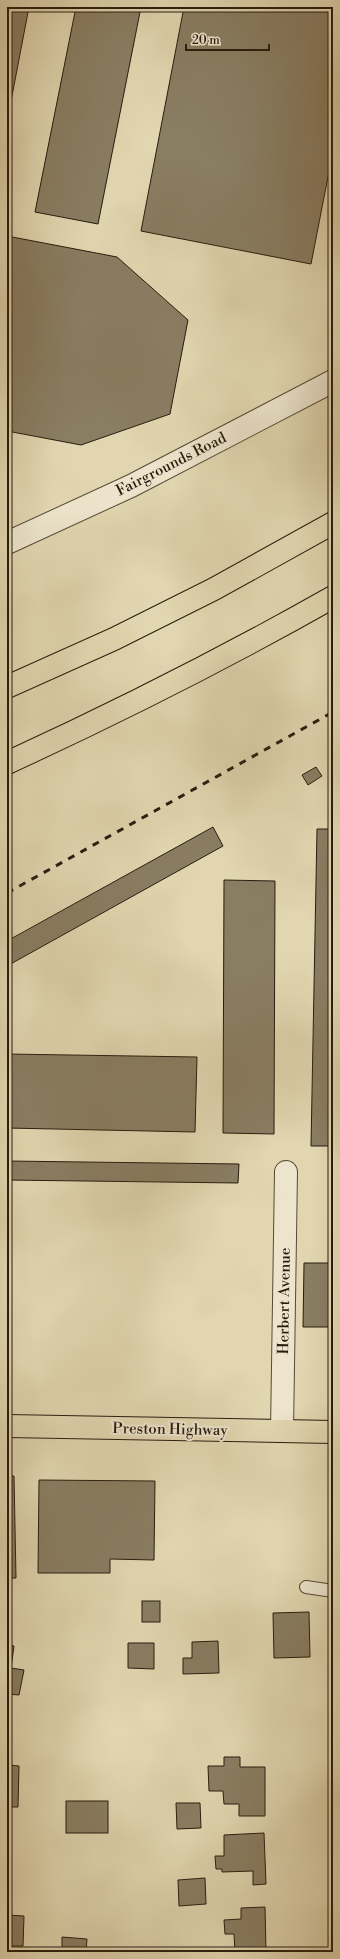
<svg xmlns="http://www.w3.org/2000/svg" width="340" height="1959" viewBox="0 0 340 1959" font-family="'Libre Bodoni',serif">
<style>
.building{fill:#897d62;stroke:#291c0e}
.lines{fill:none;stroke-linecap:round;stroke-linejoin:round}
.service-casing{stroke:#574a36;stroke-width:14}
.minor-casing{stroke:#574a36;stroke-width:24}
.primary-casing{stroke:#291c0e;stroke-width:24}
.motorway-casing{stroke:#291c0e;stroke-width:24}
.service{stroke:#ece4cc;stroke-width:12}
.minor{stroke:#ece4cc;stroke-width:22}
.primary{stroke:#e1d6b0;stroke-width:22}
.motorway{stroke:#e1d6b0;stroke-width:22}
.rail{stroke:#291c0e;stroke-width:3;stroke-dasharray:7 7;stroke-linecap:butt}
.labels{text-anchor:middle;stroke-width:4;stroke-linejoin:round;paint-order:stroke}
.street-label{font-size:15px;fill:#291c0e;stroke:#ece4cc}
</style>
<rect width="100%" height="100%" fill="#e1d6b0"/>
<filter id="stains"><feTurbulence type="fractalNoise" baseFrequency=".005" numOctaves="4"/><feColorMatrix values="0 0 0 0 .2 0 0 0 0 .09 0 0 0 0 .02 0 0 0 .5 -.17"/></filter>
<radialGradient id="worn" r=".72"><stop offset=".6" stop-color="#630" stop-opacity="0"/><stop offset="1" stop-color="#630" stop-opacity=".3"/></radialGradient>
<g class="building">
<polygon points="7,7 29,7 7,122"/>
<polygon points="76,7 141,7 98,224 35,212"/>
<polygon points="184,7 333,7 333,151 311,264 141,231"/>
<polygon points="7,236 117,257 188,320 170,414 81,445 7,431"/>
<polygon points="316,767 322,776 308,785 302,775"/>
<polygon points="213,827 223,846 7,966 7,941"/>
<polygon points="317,829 333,829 333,1146 311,1146"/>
<polygon points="224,880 275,881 274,1134 223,1133"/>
<polygon points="7,1054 197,1057 195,1132 7,1128"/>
<polygon points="7,1161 239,1164 238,1183 7,1180"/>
<polygon points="304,1263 333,1263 333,1327 303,1327"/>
<polygon points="7,1476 14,1476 16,1578 7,1578"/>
<polygon points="39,1480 155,1481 154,1560 110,1559 110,1573 38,1573"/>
<rect x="142" y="1601" width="18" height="21"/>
<polygon points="309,1612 310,1657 274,1658 273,1613"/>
<polygon points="218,1641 219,1673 183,1674 183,1658 192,1658 192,1642"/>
<polygon points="128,1643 154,1643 154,1669 128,1668"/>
<polygon points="7,1645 14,1646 11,1668 24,1670 19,1695 7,1694"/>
<polygon points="224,1757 240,1757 240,1767 265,1767 265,1816 239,1816 239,1804 224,1804 223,1791 209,1791 208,1766 224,1766"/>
<polygon points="7,1765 19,1766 18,1807 7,1807"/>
<rect x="66" y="1801" width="42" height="32"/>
<polygon points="176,1803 200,1803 201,1828 177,1829"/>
<polygon points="264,1833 266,1884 253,1885 253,1871 222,1872 222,1869 216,1869 215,1856 224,1856 224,1835"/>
<polygon points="205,1878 206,1904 179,1906 178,1880"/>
<polygon points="265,1907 266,1952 235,1952 234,1934 225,1934 224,1920 241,1919 241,1908"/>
<polygon points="7,1915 24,1916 23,1946 7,1946"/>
<polygon points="62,1937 87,1939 86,1952 62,1952"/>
</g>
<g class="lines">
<defs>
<polyline id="service" points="306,1587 333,1591"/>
<g id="minor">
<polyline points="7,543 131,486 333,381"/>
<polyline points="282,1431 286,1172"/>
</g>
<polyline id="primary" points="7,1426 333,1432"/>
<g id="motorway">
<polyline points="7,687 114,639 214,589 333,523"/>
<path d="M7 763C118 712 227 657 333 597"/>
</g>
</defs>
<use href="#service" class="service-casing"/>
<use href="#minor" class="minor-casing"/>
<use href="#primary" class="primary-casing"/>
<use href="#motorway" class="motorway-casing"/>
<use href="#service" class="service"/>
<use href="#minor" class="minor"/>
<use href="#primary" class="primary"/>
<use href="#motorway" class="motorway"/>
<polyline class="rail" points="7,893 333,712"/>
</g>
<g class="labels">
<g class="street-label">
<text transform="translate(171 464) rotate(-27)" y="5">Fairgrounds Road</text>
<text transform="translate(284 1301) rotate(-89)" y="5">Herbert Avenue</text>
<text transform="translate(170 1429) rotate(1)" y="5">Preston Highway</text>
</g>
</g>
<rect width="340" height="1959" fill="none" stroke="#e1d6b0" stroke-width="24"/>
<rect x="8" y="8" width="324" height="1943" fill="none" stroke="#291c0e" stroke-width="2"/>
<rect x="12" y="12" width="316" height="1935" fill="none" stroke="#291c0e"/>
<path d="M186 44v6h83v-6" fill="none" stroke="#291c0e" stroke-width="2"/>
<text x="192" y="44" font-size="12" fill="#291c0e" stroke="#ece4cc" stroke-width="3" paint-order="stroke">20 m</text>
<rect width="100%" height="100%" filter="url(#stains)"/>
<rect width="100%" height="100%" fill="url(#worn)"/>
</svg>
